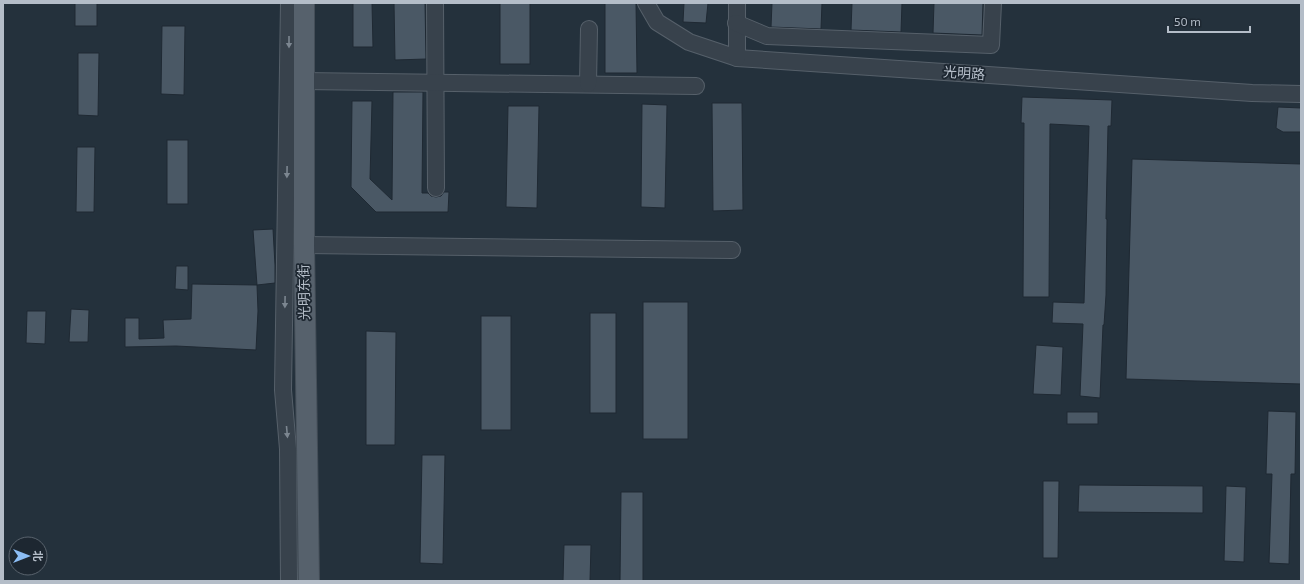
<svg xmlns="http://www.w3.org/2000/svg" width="1304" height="584" viewBox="0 0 1304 584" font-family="'Exo 2','Noto Sans SC',sans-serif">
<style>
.building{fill:#4a5865;stroke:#1f2933}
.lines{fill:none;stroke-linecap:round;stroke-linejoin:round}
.minor-casing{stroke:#56606a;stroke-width:18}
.major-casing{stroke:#444e58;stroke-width:22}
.minor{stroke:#38424c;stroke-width:16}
.major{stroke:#56616c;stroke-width:20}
.oneway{fill:#7c8690}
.labels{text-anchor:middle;stroke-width:3.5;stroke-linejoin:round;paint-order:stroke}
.street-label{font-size:14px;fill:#b4bdc8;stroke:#1d2731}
</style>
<rect width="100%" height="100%" fill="#24313c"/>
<g class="building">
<rect x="75" y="3" width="22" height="23"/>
<polygon points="353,3 372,3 373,47 353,47"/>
<polygon points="394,3 425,3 426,59 395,60"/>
<rect x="500" y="3" width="30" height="61"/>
<polygon points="605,3 636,3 637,73 605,73"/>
<polygon points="684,3 708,3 706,23 683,22"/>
<polygon points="772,3 822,3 821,29 771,27"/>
<polygon points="852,3 902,3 901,32 851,30"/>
<polygon points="934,3 983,3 982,35 933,33"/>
<polygon points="162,26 185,26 184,95 161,94"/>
<polygon points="78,53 99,53 98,116 78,115"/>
<polygon points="393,92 423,92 422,193 428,193 431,196 436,197 441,196 444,192 449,192 448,212 376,212 351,187 352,101 372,101 370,179 392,200"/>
<polygon points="1022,97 1112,100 1111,126 1108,126 1106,219 1107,219 1106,295 1104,325 1103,325 1100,398 1080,396 1083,324 1052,323 1053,302 1084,303 1089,126 1050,124 1049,297 1023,297 1024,123 1021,123"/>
<polygon points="712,103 742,103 743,210 713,211"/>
<polygon points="642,104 667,105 665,208 641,207"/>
<polygon points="508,106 539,106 537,208 506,207"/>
<polygon points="1278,107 1301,108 1301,132 1283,132 1276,128"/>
<rect x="167" y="140" width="21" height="64"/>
<polygon points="77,147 95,147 94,212 76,212"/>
<polygon points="1132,159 1301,164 1301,384 1126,379"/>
<polygon points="273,229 275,265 275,283 257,285 253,230"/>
<polygon points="176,266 188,266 188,290 175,289"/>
<polygon points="192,284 257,285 258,311 256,350 176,346 125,347 125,318 139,318 139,339 164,338 163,320 191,319"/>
<rect x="643" y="302" width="45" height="137"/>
<polygon points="71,309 89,310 88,342 69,342"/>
<polygon points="27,311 46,311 45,344 26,343"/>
<rect x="590" y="313" width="26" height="100"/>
<rect x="481" y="316" width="30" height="114"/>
<polygon points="366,331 396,332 395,445 366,445"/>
<polygon points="1036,345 1063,347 1061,395 1033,394"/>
<polygon points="1268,411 1296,412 1295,474 1291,474 1289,564 1269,563 1272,474 1266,474"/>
<rect x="1067" y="412" width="31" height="12"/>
<polygon points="422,455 445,455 443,564 420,563"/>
<polygon points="1043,481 1059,481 1058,558 1043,558"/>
<polygon points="1079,485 1203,486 1203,513 1078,512"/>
<polygon points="1226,486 1246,487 1244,562 1224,561"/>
<polygon points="621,492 643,492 643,581 620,581"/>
<polygon points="564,545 591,545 590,581 563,581"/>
</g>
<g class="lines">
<defs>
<g id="minor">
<polyline points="289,3 283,390 288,449 289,581"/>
<polyline points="435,3 436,188"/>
<polyline points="646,3 657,22 689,42 737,58 1252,93 1301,94"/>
<polyline points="737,3 737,58"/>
<polyline points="736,23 767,36 991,45 993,3"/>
<polyline points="303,81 696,86"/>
<polyline points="588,84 589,29"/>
<polyline points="304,245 732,250"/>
</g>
<polyline id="major" points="304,3 304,245 309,581"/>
</defs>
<use href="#minor" class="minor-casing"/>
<use href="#major" class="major-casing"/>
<use href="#minor" class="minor"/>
<use href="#major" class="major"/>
</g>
<defs><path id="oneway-solid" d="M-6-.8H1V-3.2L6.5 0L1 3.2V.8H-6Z"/></defs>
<g class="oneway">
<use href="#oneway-solid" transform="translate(289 42) rotate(90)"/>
<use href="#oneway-solid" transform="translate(287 172) rotate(91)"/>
<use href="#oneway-solid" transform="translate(285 302) rotate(91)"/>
<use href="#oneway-solid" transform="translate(287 432) rotate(85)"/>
</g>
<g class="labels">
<g class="street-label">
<text transform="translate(964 73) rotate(4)" y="5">光明路</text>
<text transform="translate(304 292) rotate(-91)" y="5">光明东街</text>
</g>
</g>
<rect width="1304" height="584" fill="none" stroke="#b4bdc8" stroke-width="8"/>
<g transform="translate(28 556) rotate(90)"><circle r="19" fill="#1d2731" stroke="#59636d"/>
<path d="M0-3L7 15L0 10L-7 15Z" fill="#8cbdf4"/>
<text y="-6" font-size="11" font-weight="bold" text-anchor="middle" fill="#b4bdc8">北</text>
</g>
<path d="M1168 26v6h82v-6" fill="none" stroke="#b4bdc8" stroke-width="2"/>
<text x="1174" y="26" font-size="12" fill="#b4bdc8" stroke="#1d2731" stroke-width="3" paint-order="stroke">50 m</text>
</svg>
